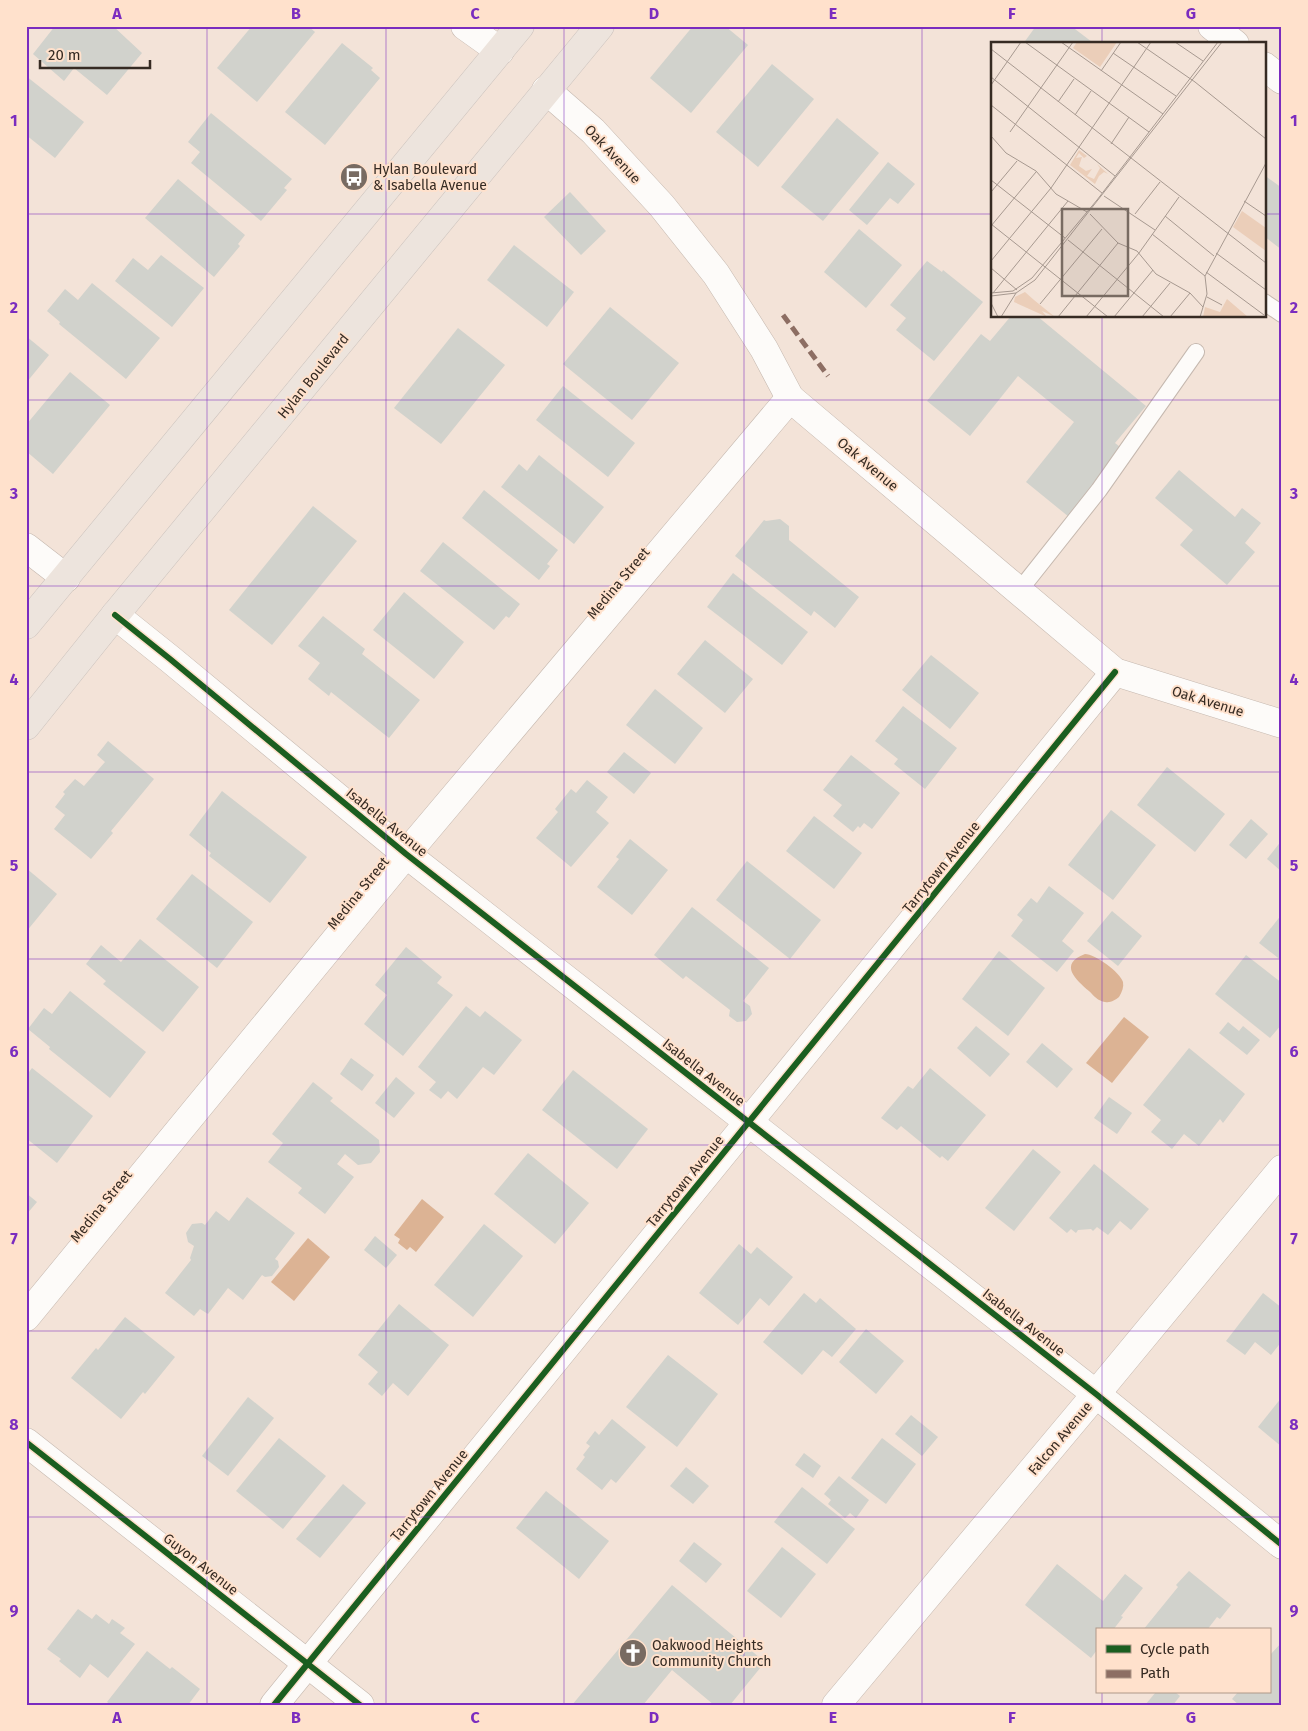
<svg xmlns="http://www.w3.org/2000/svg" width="1308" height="1731" viewBox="0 0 1308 1731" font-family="'Fira Sans',sans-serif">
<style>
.water{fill:#dcb394}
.building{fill:#d1d2cc}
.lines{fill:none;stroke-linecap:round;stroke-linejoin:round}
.service-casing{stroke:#c5b8af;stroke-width:18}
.minor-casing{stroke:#c5b8af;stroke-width:29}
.tertiary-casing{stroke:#c5b8af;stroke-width:29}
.primary-casing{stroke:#cbc2bd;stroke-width:29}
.service{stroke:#fdfbf9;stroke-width:16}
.minor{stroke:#fdfbf9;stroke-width:28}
.tertiary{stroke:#fdfbf9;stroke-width:28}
.primary{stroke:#ede4dd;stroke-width:28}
.quiet{stroke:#8d6e63;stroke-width:5;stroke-dasharray:10 5;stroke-linecap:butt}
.cycleway-casing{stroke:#ffe1cc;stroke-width:9}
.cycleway{stroke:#1b5e20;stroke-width:6}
.grid{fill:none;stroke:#7b2cbf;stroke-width:1;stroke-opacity:0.55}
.labels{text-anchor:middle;stroke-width:4;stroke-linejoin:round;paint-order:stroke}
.street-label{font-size:14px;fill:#362b23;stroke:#ffe1cc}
.poi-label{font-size:14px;fill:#362b23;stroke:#ffe1cc;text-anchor:start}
.inset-road{fill:none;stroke:#a79990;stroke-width:1}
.view{fill:#786b62;fill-opacity:0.15;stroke:#786b62;stroke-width:2.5}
.inset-edge{fill:none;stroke:#362b23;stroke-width:2.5}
.neatline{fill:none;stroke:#7b2cbf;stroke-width:2}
.grid-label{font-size:16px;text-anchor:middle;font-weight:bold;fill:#7b2cbf}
</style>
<rect width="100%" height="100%" fill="#f3e3d8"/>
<g class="water">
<path d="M1085 954C1095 954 1120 972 1123 982 1124 987 1122 992 1119 997 1115 1000 1111 1003 1105 1002 1098 1001 1094 996 1089 991 1076 980 1058 964 1085 954Z"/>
<polygon points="1124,1017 1149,1037 1112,1083 1086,1063"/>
<polygon points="422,1199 444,1217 416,1252 410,1247 407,1250 398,1243 400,1239 394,1235"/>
<polygon points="308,1238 330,1257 294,1301 271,1282"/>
</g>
<g class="building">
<polygon points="55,26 113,26 142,53 107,95 74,68 64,81 33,54"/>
<polygon points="252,26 308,26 315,32 257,102 217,68"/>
<polygon points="693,26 725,26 748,45 691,113 650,78"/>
<polygon points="1036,26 1071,26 1092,42 1091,44 1023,44"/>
<polygon points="342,43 373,68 371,70 380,78 325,145 285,112"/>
<polygon points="772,64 814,99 758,167 716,132"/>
<polygon points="26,76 84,122 55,158 26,135"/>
<polygon points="211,113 292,179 284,188 287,190 261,221 191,163 200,152 188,142"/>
<polygon points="837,118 879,153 823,221 781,187"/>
<polygon points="888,162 915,184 898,204 890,198 867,225 849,210"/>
<polygon points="1264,175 1282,188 1282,250 1264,236"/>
<polygon points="178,179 245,235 238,244 240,246 214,277 145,218"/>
<polygon points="570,192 606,231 581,255 544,217"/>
<polygon points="859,229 902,265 866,308 824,272"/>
<polygon points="514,245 574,292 547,327 487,280"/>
<polygon points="161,255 204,288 172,327 115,281 133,258 148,270"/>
<polygon points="927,261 942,272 943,270 983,302 934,361 896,330 906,318 890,305"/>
<polygon points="92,283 160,338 126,379 59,324 60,322 47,311 65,289 78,300"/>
<polygon points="610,307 679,363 632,420 563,364"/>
<polygon points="1011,316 1037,316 1146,406 1115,443 1124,450 1069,517 1026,482 1074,422 1018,376 970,436 927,401 981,334 990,341"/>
<polygon points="458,328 505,365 441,444 394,408"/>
<polygon points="26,336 49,355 26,383"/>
<polygon points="70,372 110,405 53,474 26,451 28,444 26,425"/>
<polygon points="563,386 635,443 608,477 536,420"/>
<polygon points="539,455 604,507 574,544 501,487 519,464 527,471"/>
<polygon points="1179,470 1235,517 1242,508 1261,523 1245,543 1255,552 1227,585 1180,545 1193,530 1155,498"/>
<polygon points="484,490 558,550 547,564 550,566 539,580 462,518"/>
<polygon points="313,506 357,541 272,645 229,610"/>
<polygon points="780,519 789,526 789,540 859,597 835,628 814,611 811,616 735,556 764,520 766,521"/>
<polygon points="443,542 520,604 509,618 506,616 494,630 420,571"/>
<polygon points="733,573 808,632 782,665 707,607"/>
<polygon points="404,592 464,642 434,679 373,630"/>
<polygon points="323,616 365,649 362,654 420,700 389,738 331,692 329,696 308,679 320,663 298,646"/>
<polygon points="705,640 753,679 725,713 677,674"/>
<polygon points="931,655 979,693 950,729 902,690"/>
<polygon points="655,689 703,728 675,764 626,725"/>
<polygon points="903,706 957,748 925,789 894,764 898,759 875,741"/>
<polygon points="108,741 154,779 111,831 113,833 91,859 54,829 65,815 55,807 65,794 63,792 75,779 84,786 105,762 97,755"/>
<polygon points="624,752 651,773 634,794 607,772"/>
<polygon points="851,755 900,793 872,829 864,823 860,828 858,826 853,832 833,816 842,805 823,790"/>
<polygon points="1167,767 1225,814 1195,852 1137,805"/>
<polygon points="587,780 608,797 596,812 609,823 571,867 536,838 558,812 555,809 571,789 576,793"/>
<polygon points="222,791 307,857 270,903 209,856 211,853 189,835"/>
<polygon points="1111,810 1156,845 1113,900 1068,865"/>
<polygon points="814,816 862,853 834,889 786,851"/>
<polygon points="1251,819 1268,834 1246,859 1229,845"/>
<polygon points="630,839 668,870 632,915 597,887 619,859 616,857"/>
<polygon points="1282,840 1282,872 1267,859"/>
<polygon points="747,861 821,920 790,959 716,900"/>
<polygon points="26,868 57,894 26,932"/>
<polygon points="192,874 253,922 217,968 156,919"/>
<polygon points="1049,886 1084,913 1062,941 1074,951 1057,972 1011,936 1023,920 1017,915 1031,898 1037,903"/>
<polygon points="692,907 769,968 743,1001 750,1006 752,1014 746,1021 737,1022 729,1016 730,1010 686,976 683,979 654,955"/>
<polygon points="1112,911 1142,936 1118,966 1087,941"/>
<polygon points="1282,914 1282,961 1259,943"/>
<polygon points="140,939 199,987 163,1032 103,984 106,981 86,964 101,945 121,962"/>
<polygon points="406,947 442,977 437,983 453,995 403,1056 364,1024 387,995 375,985"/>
<polygon points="999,951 1045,988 1008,1036 962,999"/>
<polygon points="1246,955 1282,983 1282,1024 1270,1038 1215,994"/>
<polygon points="70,991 146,1052 110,1098 49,1049 50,1047 28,1029 44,1008 52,1014"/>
<polygon points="466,1006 480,1017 485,1011 522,1040 494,1075 483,1067 457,1099 448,1091 441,1099 429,1090 436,1082 418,1067"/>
<polygon points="1228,1022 1239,1031 1243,1026 1260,1040 1247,1055 1219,1033"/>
<polygon points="976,1026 1010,1054 990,1077 957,1048"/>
<polygon points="1042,1043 1073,1069 1057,1088 1026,1062"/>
<polygon points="1189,1048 1245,1094 1223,1123 1220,1119 1199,1146 1184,1134 1172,1149 1151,1132 1161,1120 1143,1105"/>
<polygon points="351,1058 374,1075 362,1091 340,1074"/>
<polygon points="32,1068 93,1116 57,1163 26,1138 26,1076"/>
<polygon points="930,1068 986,1115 948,1161 942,1156 940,1158 901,1126 897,1130 881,1118 908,1086 913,1089"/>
<polygon points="573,1070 648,1129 617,1169 542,1110"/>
<polygon points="396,1077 415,1093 394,1118 375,1103"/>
<polygon points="313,1082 333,1098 330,1101 379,1140 380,1152 371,1163 358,1165 345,1154 337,1164 354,1177 325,1214 298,1193 302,1188 268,1162 283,1143 272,1134"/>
<polygon points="1109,1097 1132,1113 1117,1134 1094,1118"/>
<polygon points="1033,1149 1061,1172 1014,1231 985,1208"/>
<polygon points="528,1153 589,1203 555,1244 494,1194"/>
<polygon points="1094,1164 1149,1209 1131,1230 1120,1221 1108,1235 1097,1227 1093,1231 1091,1229 1078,1230 1076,1233 1071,1229 1067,1233 1049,1218"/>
<polygon points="26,1193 37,1202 26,1215"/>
<polygon points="247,1197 295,1233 275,1259 278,1261 279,1267 272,1276 265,1277 262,1275 243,1300 228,1288 208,1314 200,1309 194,1316 165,1293 191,1260 190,1258 194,1246 188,1242 186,1233 192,1224 202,1223 205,1225 216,1211 229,1221"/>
<polygon points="484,1224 523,1256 473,1317 434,1285"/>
<polygon points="375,1236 397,1255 386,1268 364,1250"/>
<polygon points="739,1244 751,1254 757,1247 793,1277 769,1306 760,1298 738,1325 699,1293"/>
<polygon points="804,1293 816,1303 820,1298 856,1329 832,1357 823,1350 802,1375 763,1342"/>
<polygon points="1263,1293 1282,1308 1282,1341 1271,1355 1255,1342 1245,1355 1226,1341"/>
<polygon points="399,1304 449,1345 408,1396 393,1383 382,1396 368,1384 378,1372 358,1355"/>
<polygon points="125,1317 175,1357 145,1394 143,1392 121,1419 71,1378 96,1348 98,1350"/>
<polygon points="866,1329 904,1361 876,1394 839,1362"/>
<polygon points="668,1355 718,1394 677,1447 626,1407"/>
<polygon points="248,1397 274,1418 228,1476 202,1456"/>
<polygon points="1282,1397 1282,1447 1258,1427"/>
<polygon points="911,1415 938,1437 922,1456 895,1434"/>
<polygon points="612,1419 646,1447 616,1483 611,1479 602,1490 576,1469 585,1457 583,1455 590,1446 586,1443 595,1431 599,1435"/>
<polygon points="279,1438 326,1476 283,1529 236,1491"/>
<polygon points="882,1438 916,1464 886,1504 851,1478"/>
<polygon points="804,1453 821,1466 813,1478 795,1465"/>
<polygon points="686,1467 709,1486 693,1504 670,1486"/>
<polygon points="839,1476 869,1500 856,1518 850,1513 845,1518 828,1504 831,1500 824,1494"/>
<polygon points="343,1484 366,1503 320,1558 296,1539"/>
<polygon points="802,1487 855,1529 827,1564 774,1522"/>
<polygon points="546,1491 609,1541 579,1579 516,1528"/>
<polygon points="694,1542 722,1564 706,1583 679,1561"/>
<polygon points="782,1547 816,1574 781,1618 747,1591"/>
<polygon points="1057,1564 1103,1601 1125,1574 1143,1588 1121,1616 1123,1617 1113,1630 1097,1630 1097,1650 1091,1658 1025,1605"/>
<polygon points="1189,1571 1231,1605 1220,1619 1217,1617 1207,1630 1143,1630 1178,1587 1176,1585"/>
<polygon points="672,1585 765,1662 730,1705 714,1705 672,1670 643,1705 572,1705"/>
<polygon points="78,1609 92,1619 96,1614 109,1624 112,1619 125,1628 120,1633 135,1644 108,1678 90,1664 80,1678 59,1661 61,1659 47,1649"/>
<polygon points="1282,1642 1282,1705 1239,1705 1232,1699 1238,1692 1269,1692 1269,1656"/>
<polygon points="147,1651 170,1669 172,1667 200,1689 188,1705 111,1705 107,1702"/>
<polygon points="1156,1692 1175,1692 1180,1696 1173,1705 1145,1705"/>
</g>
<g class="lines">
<defs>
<g id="service">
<polyline points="1264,302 1282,314"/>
<polyline points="1019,591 1099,490 1196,352"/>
</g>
<g id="minor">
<polyline points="465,26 500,51"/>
<polyline points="1212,26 1235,44"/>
<polyline points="1264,66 1282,80"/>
<polyline points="546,90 593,131 662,206 716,274 764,349 790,398 1115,672 1282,724"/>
<polyline points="26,547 66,578"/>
<polyline points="115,615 170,659 406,854 1096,1394 1282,1545"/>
<polyline points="26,1317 406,854 790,398"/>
<polyline points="274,1705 1115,672"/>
<polyline points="836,1705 1096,1394 1282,1169"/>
</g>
<polyline id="tertiary" points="26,1442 360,1705"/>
<g id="primary">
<polyline points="26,625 520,26"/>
<polyline points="26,726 115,615 600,26"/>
</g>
</defs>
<use href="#service" class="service-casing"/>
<use href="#minor" class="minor-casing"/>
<use href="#tertiary" class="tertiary-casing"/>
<use href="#primary" class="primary-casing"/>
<use href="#service" class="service"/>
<use href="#minor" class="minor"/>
<use href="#tertiary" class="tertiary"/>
<use href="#primary" class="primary"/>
<polyline class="quiet" points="783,315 828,376"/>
<defs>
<g id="cycleway">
<polyline points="115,615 170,659 406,854 1096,1394 1282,1545"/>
<polyline points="26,1442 360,1705"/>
<polyline points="274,1705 1115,672"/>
</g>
</defs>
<use href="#cycleway" class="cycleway-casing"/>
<use href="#cycleway" class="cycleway"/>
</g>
<path class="grid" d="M207 26V1705M386 26V1705M564 26V1705M744 26V1705M922 26V1705M1102 26V44M26 214H992M1264 214H1282M1102 316V1630M26 400H1282M26 586H1282M26 772H1282M26 959H1282M26 1145H1282M26 1331H1282M26 1517H1282M1102 1692V1705"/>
<defs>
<symbol id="bus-disc" viewBox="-11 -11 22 22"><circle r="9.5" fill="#786b62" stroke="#ffe1cc"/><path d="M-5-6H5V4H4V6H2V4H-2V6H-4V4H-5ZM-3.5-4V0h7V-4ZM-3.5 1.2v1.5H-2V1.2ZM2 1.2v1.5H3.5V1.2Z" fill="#fff"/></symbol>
<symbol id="church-disc" viewBox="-11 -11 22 22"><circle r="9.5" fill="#786b62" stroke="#ffe1cc"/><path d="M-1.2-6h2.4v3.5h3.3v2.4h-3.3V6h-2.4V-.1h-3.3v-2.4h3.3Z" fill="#fff"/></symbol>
</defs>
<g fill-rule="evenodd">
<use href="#bus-disc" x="338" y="161" width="32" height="32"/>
<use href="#church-disc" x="617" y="1637" width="32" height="32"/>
</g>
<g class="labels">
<g class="street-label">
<text transform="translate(613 154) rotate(47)" y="5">Oak Avenue</text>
<text transform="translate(313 376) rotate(-51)" y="5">Hylan Boulevard</text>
<text transform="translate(868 464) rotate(40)" y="5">Oak Avenue</text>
<text transform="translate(618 583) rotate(-50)" y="5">Medina Street</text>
<text transform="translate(1208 701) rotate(17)" y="5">Oak Avenue</text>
<text transform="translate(387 822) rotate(39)" y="5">Isabella Avenue</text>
<text transform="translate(941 867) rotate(-51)" y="5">Tarrytown Avenue</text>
<text transform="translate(358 893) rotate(-51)" y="5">Medina Street</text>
<text transform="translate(704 1072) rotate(38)" y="5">Isabella Avenue</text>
<text transform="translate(685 1181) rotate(-51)" y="5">Tarrytown Avenue</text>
<text transform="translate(101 1206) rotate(-51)" y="5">Medina Street</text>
<text transform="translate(1024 1322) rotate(38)" y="5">Isabella Avenue</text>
<text transform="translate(1060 1438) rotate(-50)" y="5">Falcon Avenue</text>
<text transform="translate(429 1495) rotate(-51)" y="5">Tarrytown Avenue</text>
<text transform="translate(201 1564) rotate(38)" y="5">Guyon Avenue</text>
</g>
<g class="poi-label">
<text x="373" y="174">Hylan Boulevard<tspan x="373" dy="16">&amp; Isabella Avenue</tspan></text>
<text x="652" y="1650">Oakwood Heights<tspan x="652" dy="16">Community Church</tspan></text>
</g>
</g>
<g transform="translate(991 42)">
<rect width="275" height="275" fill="#f3e3d8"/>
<path d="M86 0H126L109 25 82 6ZM88 108 96 114 93 116 88 111 85 116 91 115 88 124 95 129 101 127 96 134 103 137 109 126 106 122 117 132 113 130 108 134 104 142 79 123ZM251 169 275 186V209L242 185ZM34 250 43 258 64 275 51 269 56 275 23 260 24 255ZM236 257 257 275H212L214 265 229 270Z" fill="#ebceb9"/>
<path class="inset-road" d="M34 0 158 90M70 0 172 72M146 0 204 40 275 97M184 0 212 19M0 7 275 221M122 11 185 54M110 29 130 0M0 35 124 134M0 43 30 0M67 60 83 37M0 63 111 151M84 73 100 49M19 90 82 0M0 94 15 111 45 129 65 152 96 170M120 102 138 75M0 138 74 196M0 150 26 119M113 154 164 188M253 159 275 174M99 172 127 201 146 209 165 232 199 251 212 265M144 172 169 140M174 174 223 214M0 182 117 275M0 184 45 130M161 192 214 234M77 198 173 275M225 211 275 248M0 219 60 146 160 0M0 226 26 248M215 230 273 273M0 251 22 249 41 236 106 158 227 0M2 251 77 159M0 254 25 251 44 238 231 0M216 255 231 263M0 261 7 275M49 262 111 187M10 275 25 251M67 275 127 201M95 275 148 211 188 155M123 275 162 228M151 275 179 241M179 275 199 251M209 275 216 252 214 234 275 121"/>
<path class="view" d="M71 167H137V254H71Z"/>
<rect width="275" height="275" class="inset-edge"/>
</g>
<rect width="1308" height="1731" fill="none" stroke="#ffe1cc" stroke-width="55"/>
<rect x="1096" y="1628" width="175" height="65" fill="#ffe1cc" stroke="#af9888"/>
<rect x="1106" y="1645" width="25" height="8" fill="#1b5e20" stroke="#af9888"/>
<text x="1140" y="1654" font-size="15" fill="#362b23">Cycle path</text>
<rect x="1106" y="1670" width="25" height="8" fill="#8d6e63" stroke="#af9888"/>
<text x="1140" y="1678" font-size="15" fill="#362b23">Path</text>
<path d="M40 60v8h110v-8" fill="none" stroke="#362b23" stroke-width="2.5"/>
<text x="48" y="60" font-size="15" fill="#362b23" stroke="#ffe1cc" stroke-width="4" paint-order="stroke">20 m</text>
<rect x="28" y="28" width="1252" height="1676" class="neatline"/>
<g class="grid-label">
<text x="117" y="19">A</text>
<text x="296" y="19">B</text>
<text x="475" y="19">C</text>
<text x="654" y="19">D</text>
<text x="833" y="19">E</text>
<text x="1012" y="19">F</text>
<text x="1191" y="19">G</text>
<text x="14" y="126">1</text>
<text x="1294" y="126">1</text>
<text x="14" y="313">2</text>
<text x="1294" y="313">2</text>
<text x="14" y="499">3</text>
<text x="1294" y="499">3</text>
<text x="14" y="685">4</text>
<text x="1294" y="685">4</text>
<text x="14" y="871">5</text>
<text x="1294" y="871">5</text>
<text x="14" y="1057">6</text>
<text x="1294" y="1057">6</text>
<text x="14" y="1244">7</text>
<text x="1294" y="1244">7</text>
<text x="14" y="1430">8</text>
<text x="1294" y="1430">8</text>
<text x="14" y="1616">9</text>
<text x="1294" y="1616">9</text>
<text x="117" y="1723">A</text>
<text x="296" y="1723">B</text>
<text x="475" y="1723">C</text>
<text x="654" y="1723">D</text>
<text x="833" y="1723">E</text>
<text x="1012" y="1723">F</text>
<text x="1191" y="1723">G</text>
</g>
</svg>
